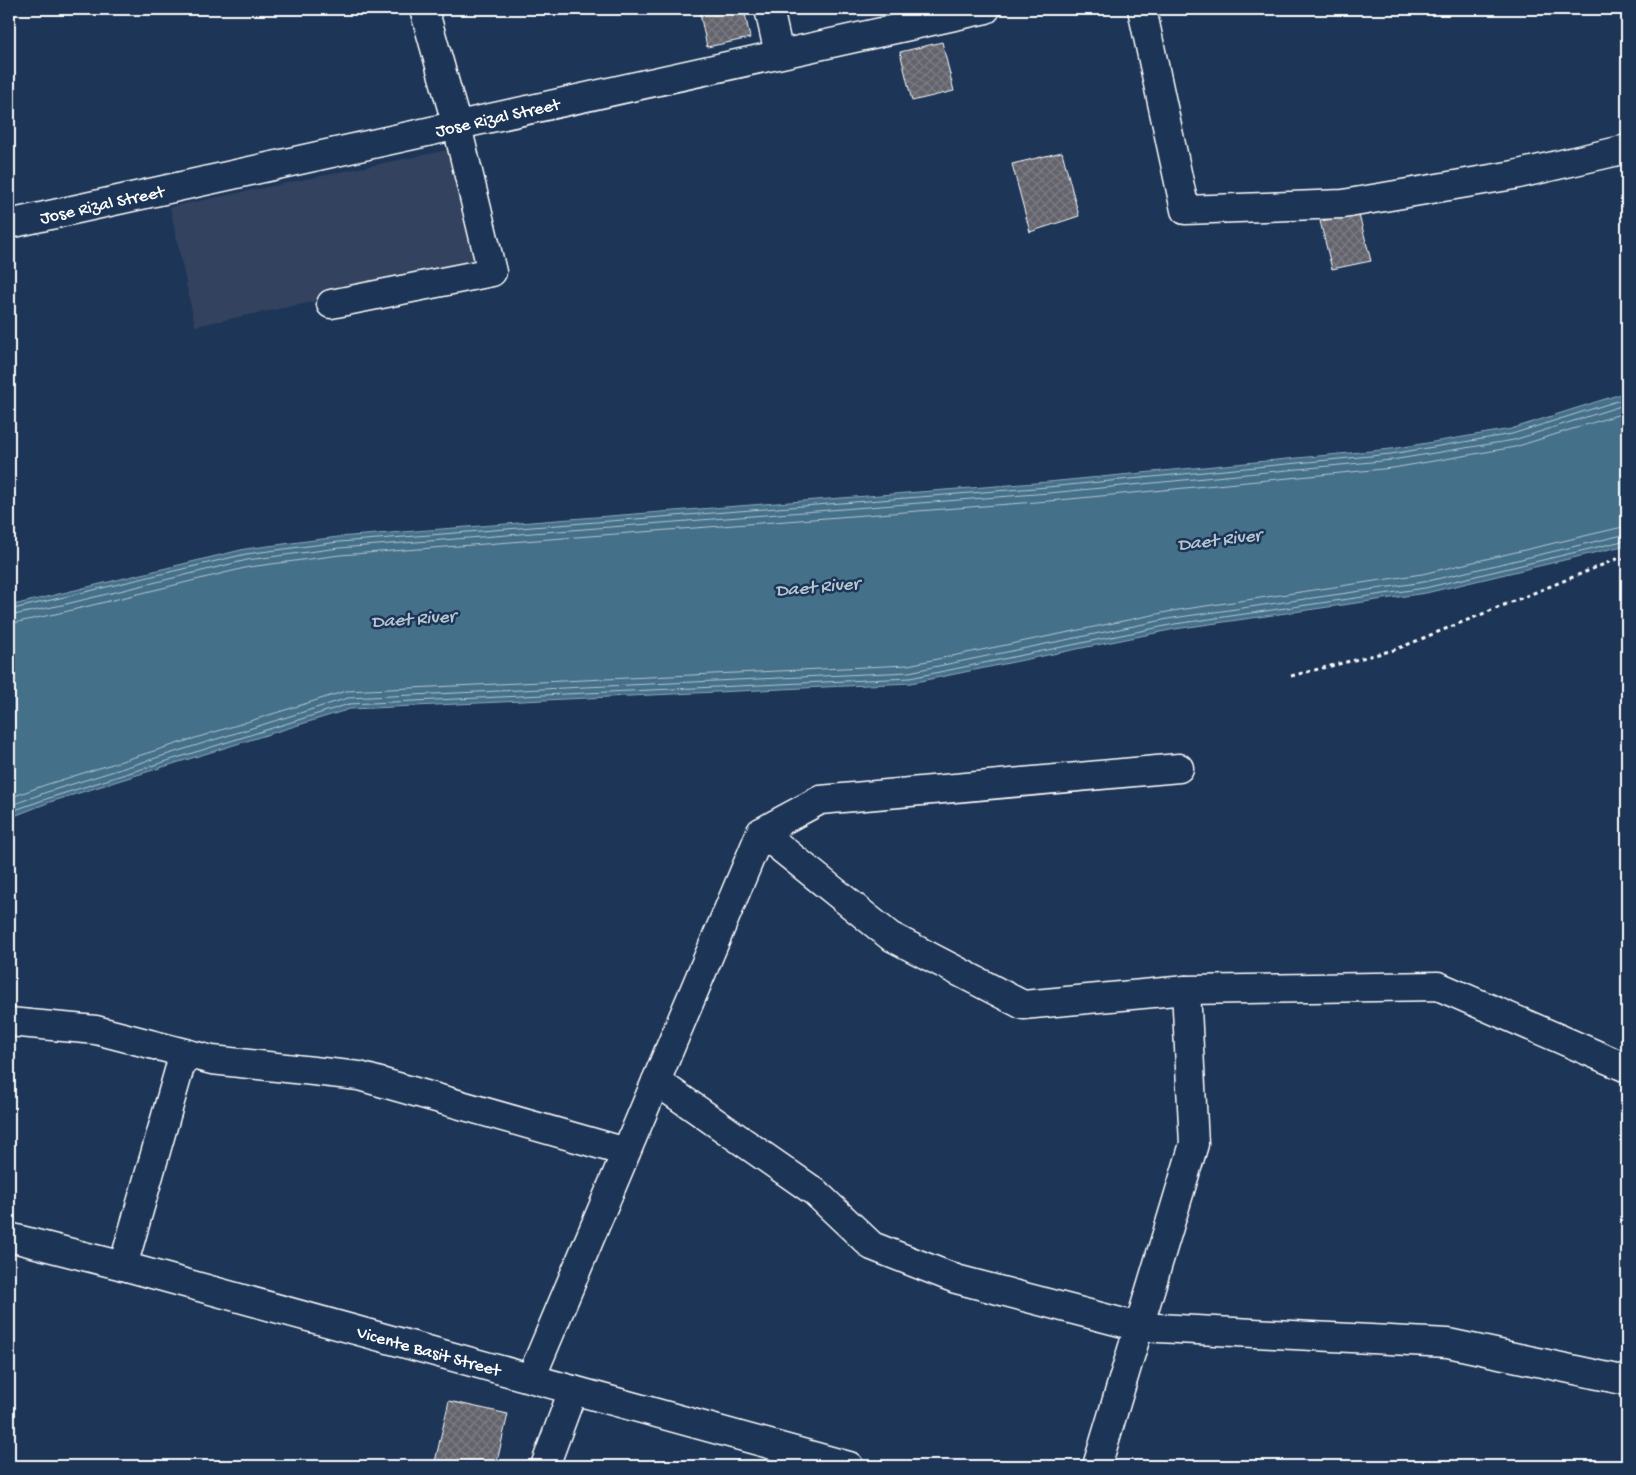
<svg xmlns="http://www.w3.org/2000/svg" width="1636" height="1475" viewBox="0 0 1636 1475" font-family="'Gochi Hand',sans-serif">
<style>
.built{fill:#32435e}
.water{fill:#45708a;stroke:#8fa9b9}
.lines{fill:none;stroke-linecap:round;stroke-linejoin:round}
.shore{stroke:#b5c6d0;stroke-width:1}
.building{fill:url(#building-cross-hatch);stroke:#fff}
.minor-casing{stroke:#fff;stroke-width:31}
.path{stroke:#fff;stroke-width:3;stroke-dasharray:4 4;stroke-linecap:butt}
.minor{stroke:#1d3557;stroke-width:28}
.labels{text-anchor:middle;stroke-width:5;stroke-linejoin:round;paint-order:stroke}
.street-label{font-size:18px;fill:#fff;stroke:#1d3557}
.water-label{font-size:19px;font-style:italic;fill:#b5c6d0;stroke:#1d3557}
</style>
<defs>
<pattern id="building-cross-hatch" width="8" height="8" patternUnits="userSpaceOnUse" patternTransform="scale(1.25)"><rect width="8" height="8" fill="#64646d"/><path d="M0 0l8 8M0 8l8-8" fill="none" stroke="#7b7b83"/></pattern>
</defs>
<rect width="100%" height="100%" fill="#1d3557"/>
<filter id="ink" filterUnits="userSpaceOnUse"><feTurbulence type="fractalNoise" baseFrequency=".02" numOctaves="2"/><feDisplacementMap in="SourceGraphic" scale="10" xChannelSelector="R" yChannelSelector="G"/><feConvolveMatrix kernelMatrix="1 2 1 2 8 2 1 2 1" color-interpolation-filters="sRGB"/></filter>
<g filter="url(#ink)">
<polygon class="built" points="457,148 484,267 195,326 170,207"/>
<polygon class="water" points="1627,392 1627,545 1426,593 1175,629 911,683 350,709 50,802 9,818 9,606 245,549 338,537 1048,482 1391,449 1511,429"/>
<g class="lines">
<g class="shore">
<polyline points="9,610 246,554 339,542 1048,487 1391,454 1512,434 1627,398"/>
<polyline points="9,616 62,605 247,560 339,548 1049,493 1392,460 1514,440 1627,404"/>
<polyline points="9,624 64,612 249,567 340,555 1049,501 1393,468 1515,447 1627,412"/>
<polyline points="9,798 45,785 346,691 908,665 1172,611 1422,574 1627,526"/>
<polyline points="9,806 47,792 348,698 909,672 1173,618 1424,582 1627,534"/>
<polyline points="9,812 49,798 349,704 910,678 1175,624 1425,588 1627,540"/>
</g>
</g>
<g class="building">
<polygon points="699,9 744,9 750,38 707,47"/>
<polygon points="942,42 954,91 912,101 900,52"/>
<polygon points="1062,152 1079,216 1030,232 1012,164"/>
<polygon points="1359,215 1371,261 1332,269 1320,221"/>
<polygon points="449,1401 508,1414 496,1466 434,1466"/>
</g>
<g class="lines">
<defs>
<g id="minor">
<polyline points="769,9 779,54"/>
<polyline points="1142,9 1185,210 1343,204 1514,175 1627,149"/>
<path id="s1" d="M9 224 986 9"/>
<polyline points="331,304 492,272 457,126 424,9"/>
<polyline points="761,832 820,800 1179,768"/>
<polyline points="9,1022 96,1030 212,1060 359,1076 626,1152"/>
<polyline points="656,1081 815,1192 872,1246 956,1279 1139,1327 1448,1343 1627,1381"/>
<path id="s2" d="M9 1237 123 1266 849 1466"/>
<polyline points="123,1266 184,1053"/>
<polyline points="531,1378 761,832 890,936 1023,1005 1186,990 1438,986 1627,1068"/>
<polyline points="545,1466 573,1390"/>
<polyline points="1097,1466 1194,1144 1186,990"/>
</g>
</defs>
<use href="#minor" class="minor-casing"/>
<polyline class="path" points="1291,676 1394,650 1617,559 1627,559"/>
<use href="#minor" class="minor"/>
</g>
</g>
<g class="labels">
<g class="street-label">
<text dy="6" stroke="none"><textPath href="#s1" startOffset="500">Jose Rizal Street</textPath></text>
<text dy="6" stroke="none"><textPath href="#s1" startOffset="95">Jose Rizal Street</textPath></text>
<text dy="6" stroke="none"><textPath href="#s2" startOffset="435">Vicente Basit Street</textPath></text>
</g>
<g class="water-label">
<text transform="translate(1219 538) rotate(-7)" y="7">Daet River</text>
<text transform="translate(817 585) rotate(-5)" y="7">Daet River</text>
<text transform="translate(413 617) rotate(-4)" y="7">Daet River</text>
</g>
</g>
<rect width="1636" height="1475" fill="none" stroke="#1d3557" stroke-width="30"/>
<rect x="15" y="15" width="1606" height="1445" fill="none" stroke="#fff" stroke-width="2" filter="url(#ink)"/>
</svg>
